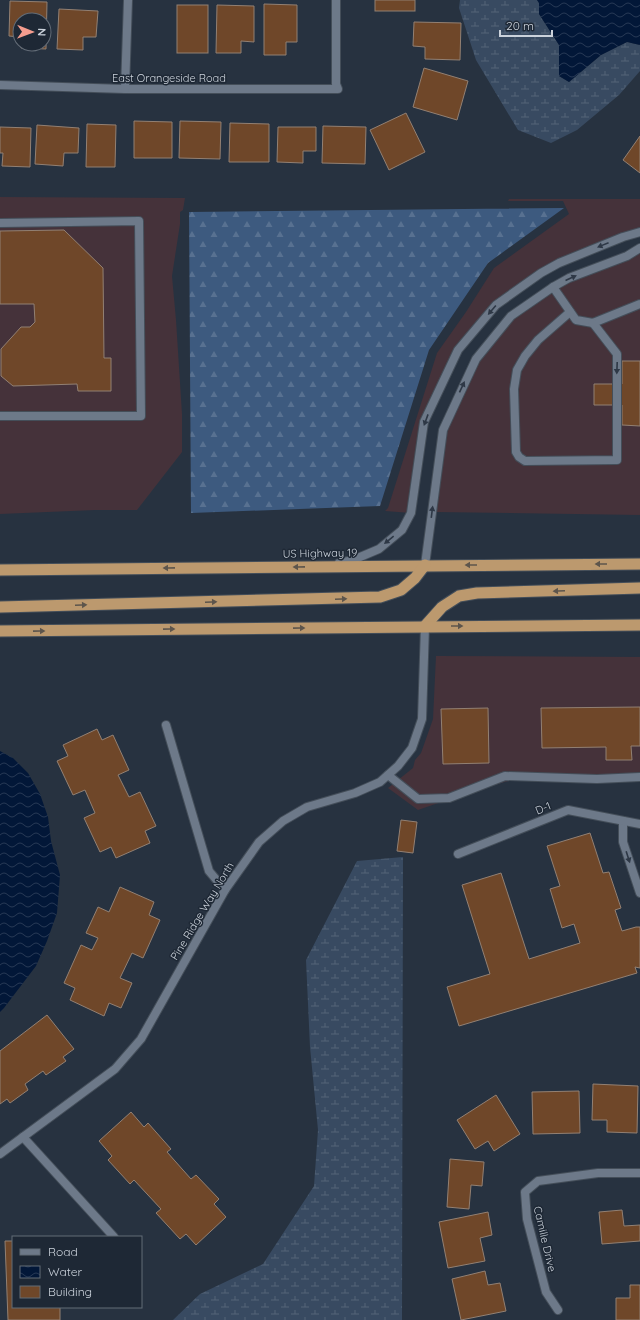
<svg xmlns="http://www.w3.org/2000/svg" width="640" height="1320" viewBox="0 0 640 1320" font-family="Quicksand,sans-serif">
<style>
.commercial{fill:#45323a}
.forest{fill:url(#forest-firs)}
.wetland{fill:url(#wetland-marsh)}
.water{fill:url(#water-waves)}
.building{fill:#6f4729;stroke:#928073}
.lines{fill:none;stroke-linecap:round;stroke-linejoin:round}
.service-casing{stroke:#444e59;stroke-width:10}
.minor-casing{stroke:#444e59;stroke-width:10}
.trunk-casing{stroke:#444e59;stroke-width:13}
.service{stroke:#6d7989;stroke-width:8}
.minor{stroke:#6d7989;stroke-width:8}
.trunk{stroke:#bc996e;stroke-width:11}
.oneway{fill:#2e3846}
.oneway2{fill:#5d554c}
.labels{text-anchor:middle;stroke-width:3;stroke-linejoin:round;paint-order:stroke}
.street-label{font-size:11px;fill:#cbd2db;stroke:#1e2835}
</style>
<defs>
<pattern id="forest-firs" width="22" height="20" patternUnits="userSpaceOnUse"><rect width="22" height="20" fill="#3d5a7f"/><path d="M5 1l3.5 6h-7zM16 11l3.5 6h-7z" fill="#587191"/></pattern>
<pattern id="wetland-marsh" width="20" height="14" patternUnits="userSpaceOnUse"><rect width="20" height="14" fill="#384a61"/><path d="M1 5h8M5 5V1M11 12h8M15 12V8" fill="none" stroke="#536377"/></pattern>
<pattern id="water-waves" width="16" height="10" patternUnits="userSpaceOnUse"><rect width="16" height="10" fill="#021738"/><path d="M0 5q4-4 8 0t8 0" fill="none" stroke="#263854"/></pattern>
</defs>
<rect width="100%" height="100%" fill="#273240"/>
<g class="commercial">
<polygon points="0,197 185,198 183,210 180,212 180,224 172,276 176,320 182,414 182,452 137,510 95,510 0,514"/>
<polygon points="509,199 640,199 640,230 559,263 496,305 458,350 424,422 411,513 385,511 388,508 437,353 466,312 494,268 569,214 563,201 508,201"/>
<polygon points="640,250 640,515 434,512 443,430 476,359 511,316 553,287"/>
<polygon points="436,656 640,657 640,779 529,775 473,791 418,810 388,788 413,768 415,760 421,753 433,719"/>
</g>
<polygon class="forest" points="564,208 488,263 429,350 380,506 191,513 189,212"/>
<g class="wetland">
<polygon points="460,0 537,0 539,3 539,14 559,45 559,76 569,82 601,55 627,42 640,45 640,71 619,95 577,130 551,143 518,130 476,60 459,8"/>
<polygon points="403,857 402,1320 173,1320 200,1294 263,1264 314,1186 318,1130 310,1047 306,960 357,861"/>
</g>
<g class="water">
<polygon points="537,0 640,0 640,45 627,42 601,55 569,82 559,76 559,45 539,14 539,3"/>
<polygon points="0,751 13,758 28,773 40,794 48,817 51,841 60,875 57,913 47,941 36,966 4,1008 0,1012"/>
</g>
<g class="building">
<rect x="375" y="0" width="40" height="11"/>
<polygon points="10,1 47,2 46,49 21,48 21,44 44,44 44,20 20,20 20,37 9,36"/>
<polygon points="264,4 297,5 297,42 286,42 286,55 264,55"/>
<rect x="177" y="5" width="31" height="48"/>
<polygon points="217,5 254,6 254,42 241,41 241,53 216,53"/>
<polygon points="59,9 98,11 96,37 83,37 83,50 57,49"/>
<polygon points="414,22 461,23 460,60 425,59 425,47 413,46"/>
<polygon points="424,68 468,81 457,120 413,107"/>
<polygon points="406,113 425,152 389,170 370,130"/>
<polygon points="134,121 172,122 172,158 134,158"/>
<polygon points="180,121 221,122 220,159 179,158"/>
<polygon points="230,123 269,124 269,162 229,162"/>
<polygon points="87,124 116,125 115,167 86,167"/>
<polygon points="37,125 79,128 78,153 64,153 63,166 35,164"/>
<polygon points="323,126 366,127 365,164 322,163"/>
<polygon points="0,127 31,128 30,167 2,166 3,153 0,153"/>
<polygon points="278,127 316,127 316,151 303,151 303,163 277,162"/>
<polygon points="640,136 640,173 623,160"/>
<polygon points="64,230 103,268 104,358 111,358 111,391 78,391 77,384 13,386 1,376 1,349 21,327 30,327 35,322 34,304 0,304 0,231"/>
<polygon points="622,361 640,361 640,426 622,425 622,405 594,405 594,384 622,384"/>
<polygon points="640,707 640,746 631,746 632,760 606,760 606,747 542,748 541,708"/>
<polygon points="488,708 489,763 443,764 441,709"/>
<polygon points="97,729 102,740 113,735 129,770 118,775 129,797 140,792 156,826 145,831 150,843 116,858 111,847 100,852 84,818 95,813 85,790 73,795 57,761 68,756 63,745"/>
<polygon points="401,820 417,822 413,853 397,851"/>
<polygon points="590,833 603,873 609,872 621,908 615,910 622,931 636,927 640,927 640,968 635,967 637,973 459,1026 447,987 490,974 462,885 501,873 529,959 580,943 574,924 562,928 550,889 560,886 547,846"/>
<polygon points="120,887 154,902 149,915 160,920 143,958 132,953 120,978 132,983 121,1008 109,1003 104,1016 70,1000 75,988 64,983 81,945 92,950 98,938 86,933 98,907 109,912"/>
<polygon points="47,1015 74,1049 63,1057 66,1061 46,1075 43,1071 25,1084 28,1090 10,1103 7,1099 0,1104 0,1051"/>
<polygon points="593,1084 638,1086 637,1133 607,1132 607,1120 592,1120"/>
<polygon points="579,1091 580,1133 533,1134 532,1092"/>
<polygon points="496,1095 520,1134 494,1151 488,1141 475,1149 457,1120"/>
<polygon points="131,1112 144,1127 148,1123 171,1149 167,1152 191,1179 196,1175 219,1199 214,1204 226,1217 196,1245 186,1234 180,1239 156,1213 161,1209 134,1180 130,1184 108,1160 112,1156 99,1141"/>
<polygon points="450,1159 484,1162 482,1186 471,1185 469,1209 447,1207"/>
<polygon points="622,1210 624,1226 640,1225 640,1241 602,1244 599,1212"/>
<polygon points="488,1212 492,1235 480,1238 485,1261 448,1268 439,1222"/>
<polygon points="5,1241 13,1241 13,1307 60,1307 60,1320 8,1320"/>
<polygon points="485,1271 488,1285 500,1283 506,1311 461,1320 452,1279"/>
<polygon points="630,1285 640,1285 640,1320 616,1320 616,1298 630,1298"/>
</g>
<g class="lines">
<defs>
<g id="service">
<polyline points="0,223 139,221 141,416 0,416"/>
<polyline points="553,287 576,320 593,323 640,304"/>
<polyline points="570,312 538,340 525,356 517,370 514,389 516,452 519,457 525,461 617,460 617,354 593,323"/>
<polyline points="166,725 209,871 225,890"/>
<polyline points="388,775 418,799 449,798 505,776 597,779 640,777"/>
<polyline points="623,821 623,842 640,893"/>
<polyline points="23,1137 114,1237"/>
</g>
<g id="minor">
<polyline points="0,85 125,89 338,89 336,84 336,0"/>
<polyline points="125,89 128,0"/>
<polyline points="339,563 353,560 379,549 402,530 411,513 424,422 458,350 496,305 541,273 559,263 623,237 640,232"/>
<polyline points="425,565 443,430 476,359 511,316 553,287 569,278 627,256 640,248"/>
<polyline points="458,854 568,810 640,824"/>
<polyline points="0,1154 115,1069 141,1039 225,890 259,842 283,821 307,807 355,793 380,782 398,766 412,748 422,719 425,626"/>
<polyline points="558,1310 546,1292 527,1219 525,1192 538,1181 598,1173 640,1173"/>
</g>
<g id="trunk">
<polyline points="0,570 640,564"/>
<polyline points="0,607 380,597 401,590 415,578 425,565"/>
<polyline points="425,626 442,607 459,596 477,593 640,588"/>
<polyline points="0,631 640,625"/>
</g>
</defs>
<use href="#service" class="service-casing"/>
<use href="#minor" class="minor-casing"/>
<use href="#trunk" class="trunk-casing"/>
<use href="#service" class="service"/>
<use href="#minor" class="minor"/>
<use href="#trunk" class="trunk"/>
</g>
<defs><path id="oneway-solid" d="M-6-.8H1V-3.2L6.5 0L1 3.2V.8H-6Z"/></defs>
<g class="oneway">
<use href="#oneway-solid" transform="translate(603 245) rotate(158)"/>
<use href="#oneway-solid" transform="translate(571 278) rotate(-24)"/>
<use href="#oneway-solid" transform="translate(492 310) rotate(130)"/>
<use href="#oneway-solid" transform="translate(617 368) rotate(92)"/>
<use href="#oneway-solid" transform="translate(462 387) rotate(-65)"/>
<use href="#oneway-solid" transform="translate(426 420) rotate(110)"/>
<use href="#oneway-solid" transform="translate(432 512) rotate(-83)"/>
<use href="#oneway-solid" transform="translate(389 540) rotate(141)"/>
<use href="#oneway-solid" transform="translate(628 857) rotate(72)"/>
</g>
<g class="oneway2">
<use href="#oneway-solid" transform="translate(601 564) rotate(180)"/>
<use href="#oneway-solid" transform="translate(471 565) rotate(180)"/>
<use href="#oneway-solid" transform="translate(299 567) rotate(179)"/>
<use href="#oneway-solid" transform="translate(169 568) rotate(179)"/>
<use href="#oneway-solid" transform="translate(559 591) rotate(178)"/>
<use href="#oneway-solid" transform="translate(341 599) rotate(-2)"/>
<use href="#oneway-solid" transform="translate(211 602) rotate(-2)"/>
<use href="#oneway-solid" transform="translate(81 605) rotate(-2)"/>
<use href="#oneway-solid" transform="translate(457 626)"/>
<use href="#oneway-solid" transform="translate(299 628) rotate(-1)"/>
<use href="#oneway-solid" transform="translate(169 629) rotate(-1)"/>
<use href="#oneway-solid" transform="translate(39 631) rotate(-1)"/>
</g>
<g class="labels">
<g class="street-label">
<text x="169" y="82">East Orangeside Road</text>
<text transform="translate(320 553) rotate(-1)" y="4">US Highway 19</text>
<text transform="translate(543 808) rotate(-22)" y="4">D-1</text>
<text transform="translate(202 911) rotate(-59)" y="4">Pine Ridge Way North</text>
<text transform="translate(545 1239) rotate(77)" y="4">Camille Drive</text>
</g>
</g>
<rect x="12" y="1236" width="130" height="72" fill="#1e2835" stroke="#636c77"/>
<rect x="20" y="1249" width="20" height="6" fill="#6d7989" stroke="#636c77"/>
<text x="48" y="1256" font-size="12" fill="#cbd2db">Road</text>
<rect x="20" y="1266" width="20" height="12" fill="url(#water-waves)" stroke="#636c77"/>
<text x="48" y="1276" font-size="12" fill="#cbd2db">Water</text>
<rect x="20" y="1286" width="20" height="12" fill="#6f4729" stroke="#636c77"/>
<text x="48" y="1296" font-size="12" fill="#cbd2db">Building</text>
<g transform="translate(32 32) rotate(91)"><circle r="19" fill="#1e2835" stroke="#636c77"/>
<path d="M0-3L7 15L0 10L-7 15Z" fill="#f59d8f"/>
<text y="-6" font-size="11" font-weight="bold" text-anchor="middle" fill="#cbd2db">N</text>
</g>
<path d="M500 30v6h52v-6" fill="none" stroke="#cbd2db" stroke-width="2"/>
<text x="506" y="30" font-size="12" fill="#cbd2db" stroke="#1e2835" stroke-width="3" paint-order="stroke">20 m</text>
</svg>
